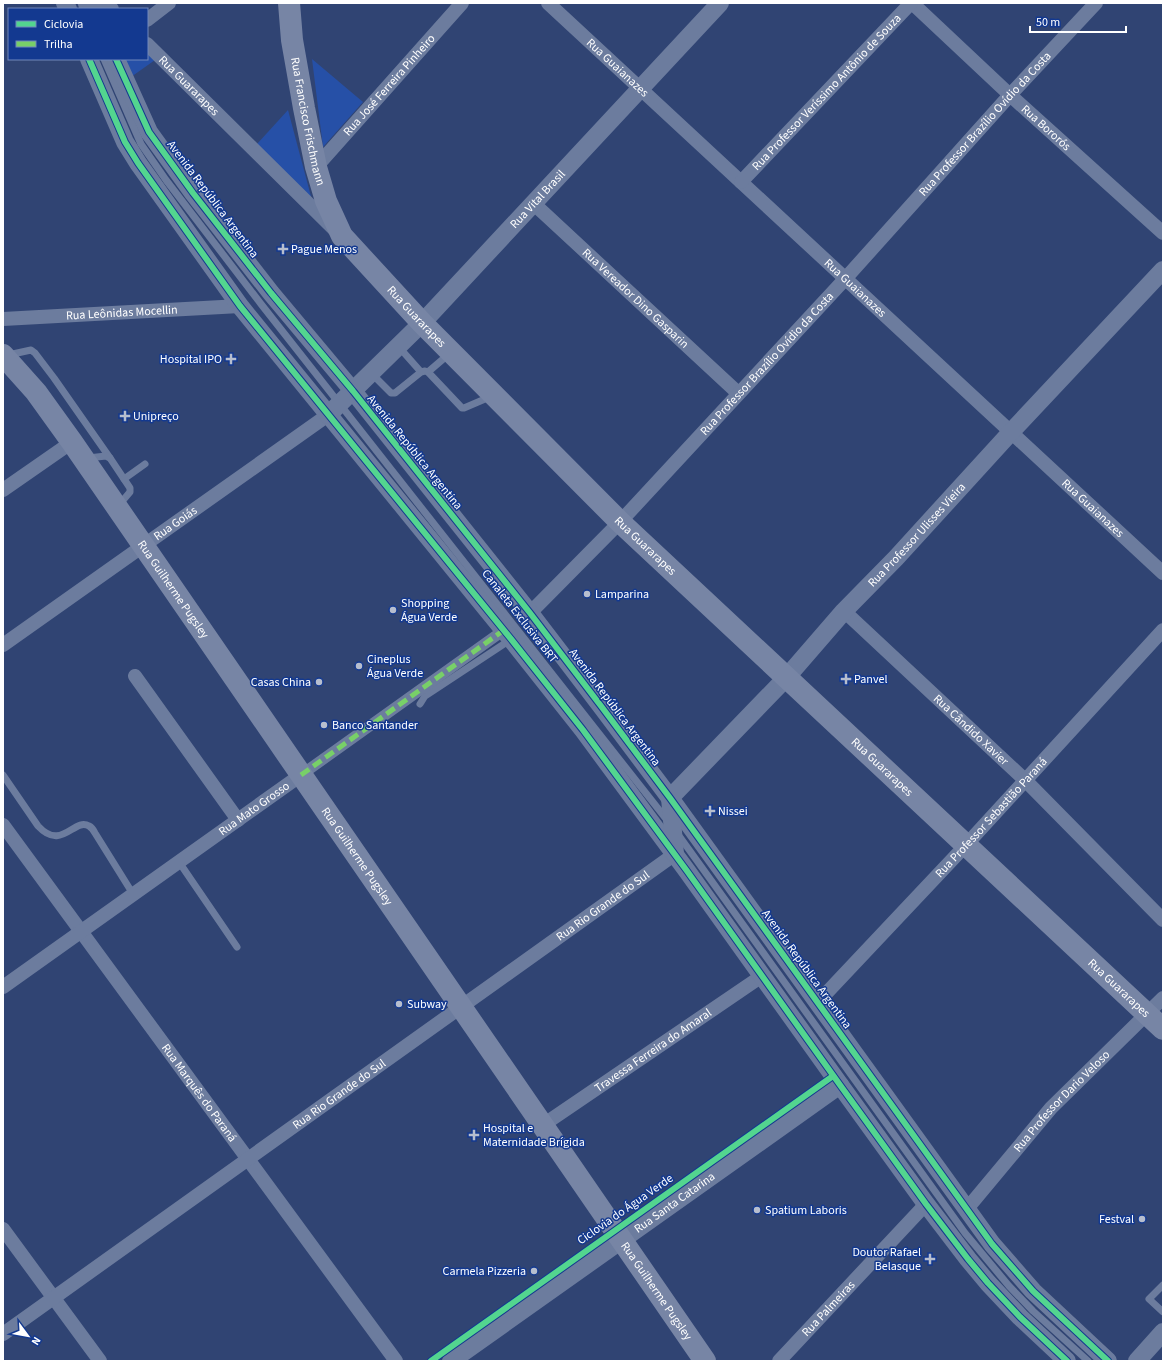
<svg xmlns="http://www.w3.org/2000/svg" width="1166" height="1364" viewBox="0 0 1166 1364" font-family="'Source Sans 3',sans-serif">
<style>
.green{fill:#2650a7}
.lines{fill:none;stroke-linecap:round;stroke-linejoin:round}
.service{stroke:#6c7c9e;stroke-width:7}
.pedestrian{stroke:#6c7c9e;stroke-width:11}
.minor{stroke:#6c7c9e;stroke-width:14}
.tertiary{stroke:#6c7c9e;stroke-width:18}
.primary{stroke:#7785a5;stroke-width:22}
.quiet{stroke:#78d068;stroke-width:5;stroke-dasharray:10 5;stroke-linecap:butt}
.cycleway-casing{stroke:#133990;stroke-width:8}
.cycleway{stroke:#53d58f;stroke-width:6}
.poi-dot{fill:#b7bece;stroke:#133990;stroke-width:1.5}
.labels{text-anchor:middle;stroke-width:3;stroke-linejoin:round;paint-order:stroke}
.street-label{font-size:12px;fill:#fff;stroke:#133990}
.poi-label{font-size:12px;fill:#fff;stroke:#133990;text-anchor:start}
</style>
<rect width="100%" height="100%" fill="#304473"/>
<g class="green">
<polygon points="147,52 155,60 131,77 123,59 147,59"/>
<polygon points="312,59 363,102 323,147"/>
<polygon points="288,110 313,204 257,144"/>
</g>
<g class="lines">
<g class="service">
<polyline points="81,3 83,9"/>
<polyline points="104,59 141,144 166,180 261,304 667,820"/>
<polyline points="398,346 421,372"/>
<polyline points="8,355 31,350 35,353 54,378 110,458"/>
<polyline points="428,372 449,354"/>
<polyline points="371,373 391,393 395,393 421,372 425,371 428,372 462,408 464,408 492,396"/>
<polyline points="88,458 106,456 110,458 130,488 130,492 119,505"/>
<polyline points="124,479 145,464"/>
<polyline points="420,704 425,696 510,640"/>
<path d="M3 775 38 826C62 852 74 817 89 826 91 827 94 831 95 833L133 894"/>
<polyline points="677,833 965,1233 1009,1286 1033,1311 1088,1361"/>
<polyline points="179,862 237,947"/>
<polyline points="1163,1285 1149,1299 1163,1312"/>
</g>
<polyline class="pedestrian" points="301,775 504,630"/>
<g class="minor">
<polyline points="106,3 112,9"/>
<path id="s1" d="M548 3 1163 573"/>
<path id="s2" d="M912 3 1010 95 1163 233"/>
<polyline points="147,20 169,3"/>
<path id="s3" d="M147 44 334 229"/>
<path id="s4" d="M316 167 462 3"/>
<path id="s5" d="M741 182 911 3"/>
<path id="s6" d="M533 203 738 393"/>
<path id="s7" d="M3 319 240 306"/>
<polyline points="3,490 72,442"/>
<path id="s8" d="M844 611 1025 780 1163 920"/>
<path id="s9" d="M530 613 620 522 845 279 1010 95 1096 3"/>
<path id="s10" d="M3 645 328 415"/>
<polyline points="135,676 238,820"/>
<path id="s11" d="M3 825 396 1361"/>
<path id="s12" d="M3 987 301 775"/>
<path id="s13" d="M818 1002 966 845 1163 630"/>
<path id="s14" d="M543 1125 762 976"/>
<path id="s15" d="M966 1210 1051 1108 1163 998"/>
<polyline points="3,1229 100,1361"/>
<path id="s16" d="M3 1334 675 854"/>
<path id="s17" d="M779 1361 926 1204"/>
</g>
<g class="tertiary">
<polyline points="65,3 68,9"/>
<polyline points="91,3 94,9"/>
<polyline points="89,59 125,142 138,163 240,306 511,639 583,730 687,871 840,1085 926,1204 968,1259 988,1283 1020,1317 1067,1361"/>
<polyline points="116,59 149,132 193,193 271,293 353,391 530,613 601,706 670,798 992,1244 1033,1291 1108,1361"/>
<path id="s18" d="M328 415 422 323 720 3"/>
<path id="s19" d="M675 854 670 798 786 678 844 611 896 558 1011 432 1163 270"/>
<path id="s20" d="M451 1361 840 1085"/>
<polyline points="1137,1361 1163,1332"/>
</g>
<g class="primary">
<path id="s21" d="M289 3 292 40 304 108 316 167 326 201 342 236 422 323 620 522 1163 1029"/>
<path id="s22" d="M3 355 36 392 72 442 705 1361"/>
</g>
<polyline class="quiet" points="301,775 504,630"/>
<defs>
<g id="cycleway">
<polyline points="89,59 125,142 138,163 240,306 511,639 583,730 687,871 840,1085 926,1204 968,1259 988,1283 1020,1317 1067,1361"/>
<polyline points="116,59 149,132 193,193 271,293 353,391 530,613 601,706 670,798 992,1244 1033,1291 1108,1361"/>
<polyline points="431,1361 833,1076"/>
</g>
</defs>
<use href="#cycleway" class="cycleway-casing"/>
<use href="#cycleway" class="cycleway"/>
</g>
<g class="poi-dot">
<path d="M281 243h4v4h4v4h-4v4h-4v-4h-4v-4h4z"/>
<path d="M229 353h4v4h4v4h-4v4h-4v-4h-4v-4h4z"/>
<path d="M123 410h4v4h4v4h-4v4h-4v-4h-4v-4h4z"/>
<circle cx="587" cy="594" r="4"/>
<circle cx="393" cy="610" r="4"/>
<circle cx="359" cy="666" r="4"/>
<path d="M844 673h4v4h4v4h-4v4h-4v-4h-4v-4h4z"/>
<circle cx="319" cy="682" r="4"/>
<circle cx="324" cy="725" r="4"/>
<path d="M708 805h4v4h4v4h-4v4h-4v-4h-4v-4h4z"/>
<circle cx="399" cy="1004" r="4"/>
<path d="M472 1129h4v4h4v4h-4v4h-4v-4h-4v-4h4z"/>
<circle cx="757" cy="1210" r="4"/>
<circle cx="1142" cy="1219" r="4"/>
<path d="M928 1253h4v4h4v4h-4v4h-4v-4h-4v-4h4z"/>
<circle cx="534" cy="1271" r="4"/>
</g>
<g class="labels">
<g class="street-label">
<text dy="4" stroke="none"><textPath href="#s1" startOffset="95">Rua Guaianazes</textPath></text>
<text dy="4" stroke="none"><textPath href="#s4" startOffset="110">Rua José Ferreira Pinheiro</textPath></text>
<text dy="4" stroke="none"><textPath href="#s3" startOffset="59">Rua Guararapes</textPath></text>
<text dy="4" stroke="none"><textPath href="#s5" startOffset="124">Rua Professor Veríssimo Antônio de Souza</textPath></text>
<text dy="4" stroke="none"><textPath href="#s21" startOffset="120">Rua Francisco Frischmann</textPath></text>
<text dy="4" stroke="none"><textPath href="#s9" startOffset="668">Rua Professor Brazílio Ovídio da Costa</textPath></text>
<text dy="4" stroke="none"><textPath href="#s2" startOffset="183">Rua Bororós</textPath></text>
<text transform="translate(213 199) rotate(53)" y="4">Avenida República Argentina</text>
<text dy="4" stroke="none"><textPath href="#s18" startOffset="301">Rua Vital Brasil</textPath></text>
<text dy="4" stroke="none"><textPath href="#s1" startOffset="419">Rua Guaianazes</textPath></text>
<text dy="4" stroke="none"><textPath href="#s6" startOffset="140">Rua Vereador Dino Gasparin</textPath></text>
<text dy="4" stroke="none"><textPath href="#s7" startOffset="119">Rua Leônidas Mocellin</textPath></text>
<text dy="4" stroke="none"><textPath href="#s21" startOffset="350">Rua Guararapes</textPath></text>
<text dy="4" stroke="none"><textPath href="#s9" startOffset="344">Rua Professor Brazílio Ovídio da Costa</textPath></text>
<text transform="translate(415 452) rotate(51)" y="4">Avenida República Argentina</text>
<text dy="4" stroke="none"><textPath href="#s1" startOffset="743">Rua Guaianazes</textPath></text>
<text dy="4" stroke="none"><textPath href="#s10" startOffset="211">Rua Goiás</textPath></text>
<text dy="4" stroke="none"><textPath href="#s19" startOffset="417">Rua Professor Ulisses Vieira</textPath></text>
<text dy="4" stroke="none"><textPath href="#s21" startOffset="674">Rua Guararapes</textPath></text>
<text dy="4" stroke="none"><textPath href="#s22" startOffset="290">Rua Guilherme Pugsley</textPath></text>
<text transform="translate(520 616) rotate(52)" y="4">Canaleta Exclusiva BRT</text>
<text transform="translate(615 707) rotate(53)" y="4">Avenida República Argentina</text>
<text dy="4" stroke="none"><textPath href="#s8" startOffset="174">Rua Cândido Xavier</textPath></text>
<text dy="4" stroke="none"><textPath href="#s21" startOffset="998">Rua Guararapes</textPath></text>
<text dy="4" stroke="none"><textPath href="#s12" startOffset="308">Rua Mato Grosso</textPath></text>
<text dy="4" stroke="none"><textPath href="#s13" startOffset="253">Rua Professor Sebastião Paraná</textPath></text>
<text dy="4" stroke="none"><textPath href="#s22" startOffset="614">Rua Guilherme Pugsley</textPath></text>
<text dy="4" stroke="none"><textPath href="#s16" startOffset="737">Rua Rio Grande do Sul</textPath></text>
<text transform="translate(807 969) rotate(54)" y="4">Avenida República Argentina</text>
<text dy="4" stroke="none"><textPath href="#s21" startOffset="1322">Rua Guararapes</textPath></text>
<text dy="4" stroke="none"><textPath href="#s14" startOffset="133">Travessa Ferreira do Amaral</textPath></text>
<text dy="4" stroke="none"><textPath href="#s11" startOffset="332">Rua Marquês do Paraná</textPath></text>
<text dy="4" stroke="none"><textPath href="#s16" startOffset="413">Rua Rio Grande do Sul</textPath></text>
<text dy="4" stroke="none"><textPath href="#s15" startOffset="145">Rua Professor Dario Veloso</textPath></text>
<text dy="4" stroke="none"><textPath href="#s20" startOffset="274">Rua Santa Catarina</textPath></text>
<text transform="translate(625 1209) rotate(-35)" y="4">Ciclovia do Água Verde</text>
<text dy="4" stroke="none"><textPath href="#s22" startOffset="1142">Rua Guilherme Pugsley</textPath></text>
<text dy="4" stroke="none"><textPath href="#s17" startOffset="72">Rua Palmeiras</textPath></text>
</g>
<g class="poi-label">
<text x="291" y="253">Pague Menos</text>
<text x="222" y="363" text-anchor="end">Hospital IPO</text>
<text x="133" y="420">Unipreço</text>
<text x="595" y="598">Lamparina</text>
<text x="401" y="607">Shopping<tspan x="401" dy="14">Água Verde</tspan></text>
<text x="367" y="663">Cineplus<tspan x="367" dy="14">Água Verde</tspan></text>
<text x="854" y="683">Panvel</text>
<text x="311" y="686" text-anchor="end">Casas China</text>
<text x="332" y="729">Banco Santander</text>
<text x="718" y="815">Nissei</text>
<text x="407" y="1008">Subway</text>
<text x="483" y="1132">Hospital e<tspan x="483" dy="14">Maternidade Brígida</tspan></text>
<text x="765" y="1214">Spatium Laboris</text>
<text x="1134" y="1223" text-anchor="end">Festval</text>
<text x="921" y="1256" text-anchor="end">Doutor Rafael<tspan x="921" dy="14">Belasque</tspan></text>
<text x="526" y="1275" text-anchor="end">Carmela Pizzeria</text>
</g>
</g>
<rect width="1166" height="1364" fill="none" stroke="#ffffff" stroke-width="8"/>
<rect x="8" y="8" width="140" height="52" fill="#133990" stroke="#7188bc"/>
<rect x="16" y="21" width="20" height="6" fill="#53d58f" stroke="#7188bc"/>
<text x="44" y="28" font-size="12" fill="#ffffff">Ciclovia</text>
<rect x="16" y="41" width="20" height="6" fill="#78d068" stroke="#7188bc"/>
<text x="44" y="48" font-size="12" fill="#ffffff">Trilha</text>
<g transform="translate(28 1336) rotate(122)" stroke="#133990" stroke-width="3" paint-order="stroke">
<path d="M0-3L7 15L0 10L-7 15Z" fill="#ffffff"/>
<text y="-6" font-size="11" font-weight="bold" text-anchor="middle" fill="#ffffff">N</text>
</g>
<path d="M1030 26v6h96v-6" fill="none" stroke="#ffffff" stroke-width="2"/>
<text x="1036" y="26" font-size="12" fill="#ffffff" stroke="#133990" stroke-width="3" paint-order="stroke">50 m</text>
</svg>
